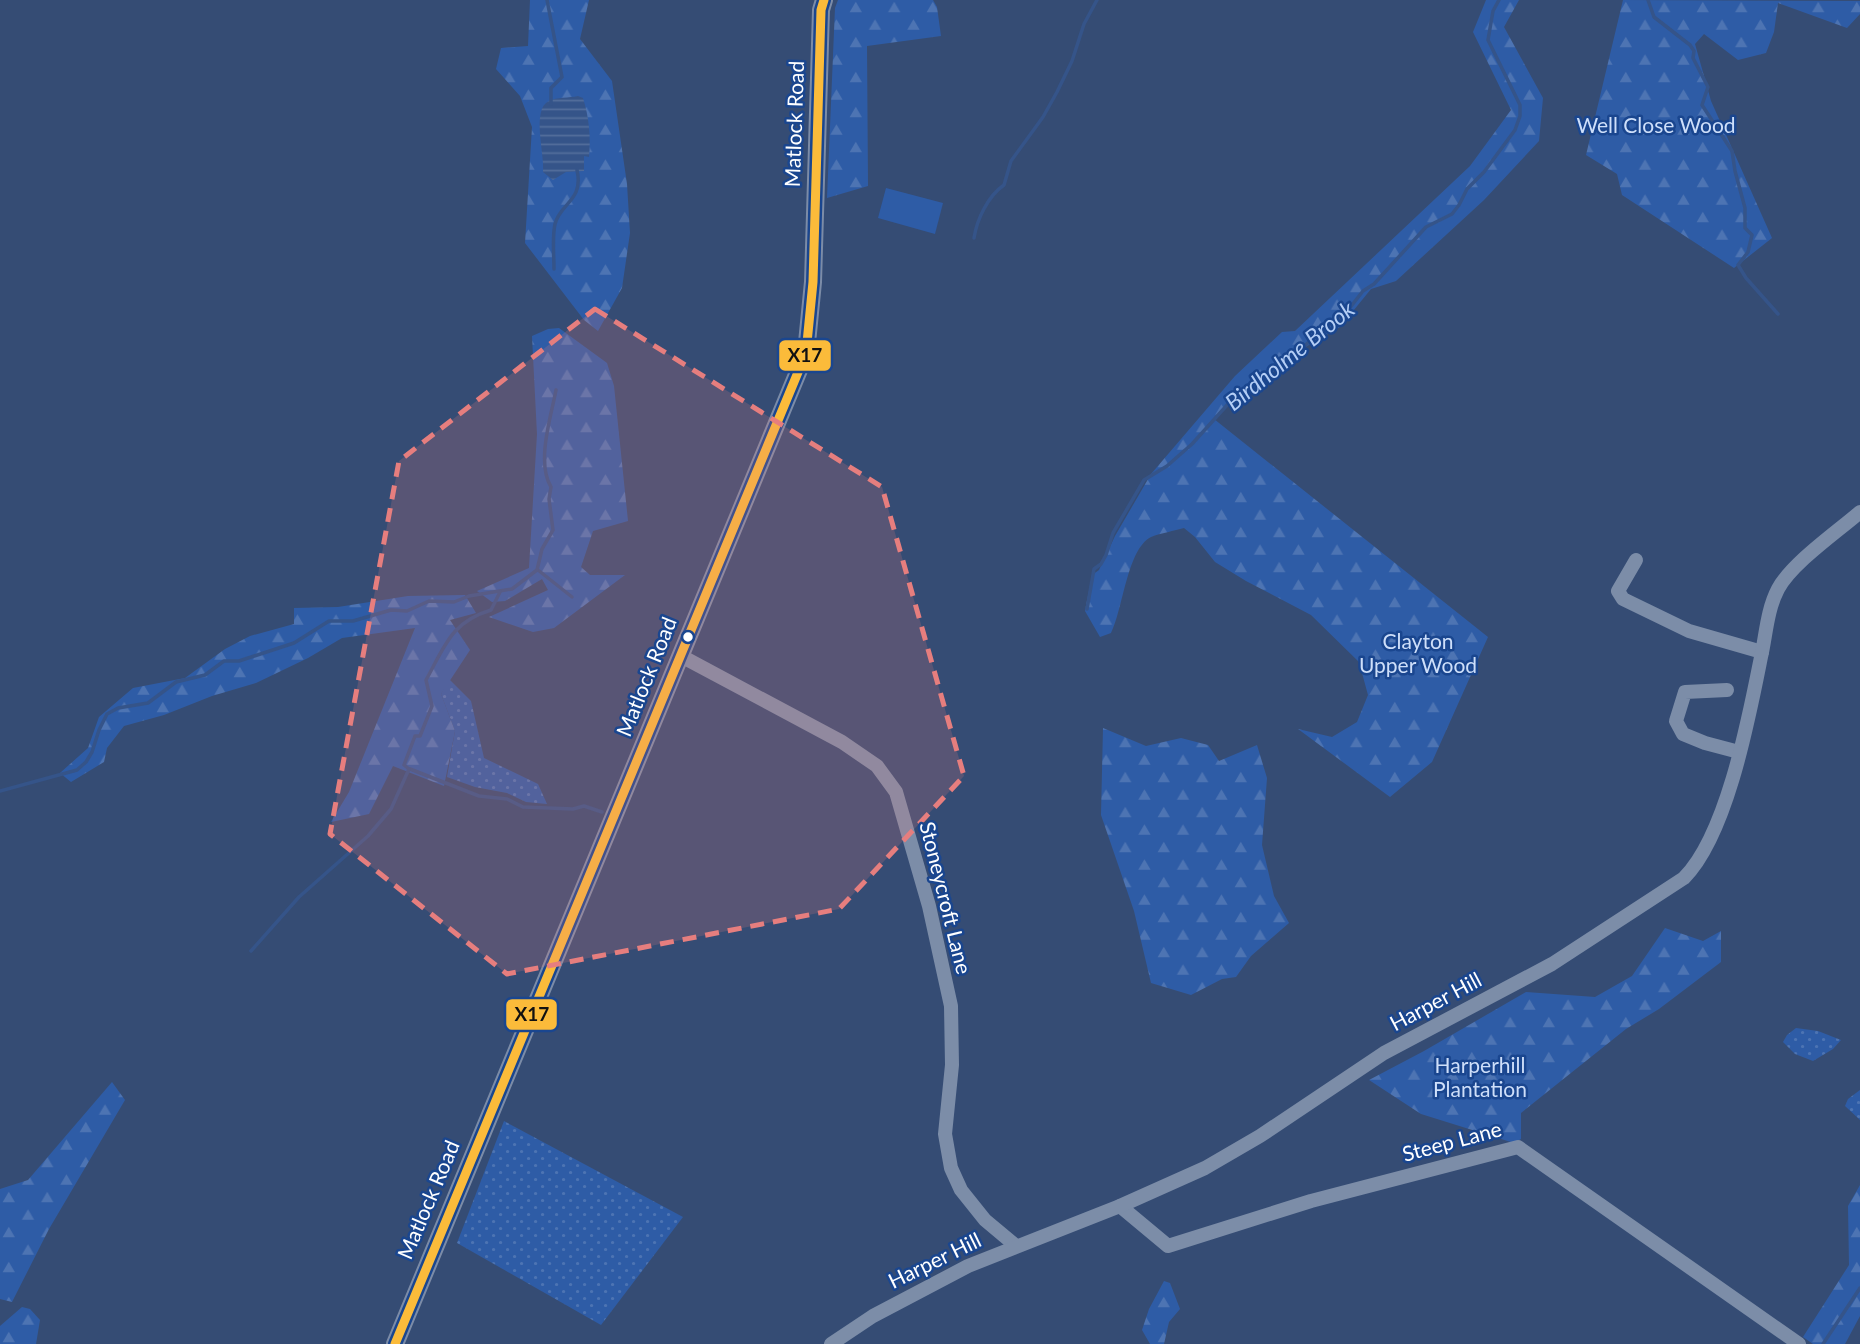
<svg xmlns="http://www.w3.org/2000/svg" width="1860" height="1344" viewBox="0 0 1860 1344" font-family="Lato,sans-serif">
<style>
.grass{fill:url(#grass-dots)}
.forest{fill:url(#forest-firs)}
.garden{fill:#2e5ca6}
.water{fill:url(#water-rules)}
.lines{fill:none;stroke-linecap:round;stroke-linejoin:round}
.stream{stroke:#355489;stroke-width:3.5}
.minor{stroke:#7c8da8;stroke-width:14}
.major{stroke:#7c8ca7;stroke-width:18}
.bus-1-casing{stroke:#1a468f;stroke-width:14}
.bus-1{stroke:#fbbb3a;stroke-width:9}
.marked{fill:#e67e7e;fill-opacity:0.2;stroke:#e67e7e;stroke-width:5;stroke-dasharray:14 9;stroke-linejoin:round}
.bus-dot{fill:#fff;stroke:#1a468f;stroke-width:2.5}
.labels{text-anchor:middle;stroke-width:5;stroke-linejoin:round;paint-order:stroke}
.street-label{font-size:21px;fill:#fff;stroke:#1a468f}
.park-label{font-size:21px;fill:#cedffa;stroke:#1a468f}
.water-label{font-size:23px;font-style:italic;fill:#b4cef6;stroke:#1a468f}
.line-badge{stroke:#1a468f;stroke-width:2.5}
.pale-badge-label{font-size:19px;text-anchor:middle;font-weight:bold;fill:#111}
</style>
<defs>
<pattern id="grass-dots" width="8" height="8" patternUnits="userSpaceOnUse" patternTransform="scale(1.75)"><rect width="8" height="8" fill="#2e5ca6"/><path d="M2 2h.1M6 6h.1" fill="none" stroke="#4d74b3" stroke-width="1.8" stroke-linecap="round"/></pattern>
<pattern id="forest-firs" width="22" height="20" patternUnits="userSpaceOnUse" patternTransform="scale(1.75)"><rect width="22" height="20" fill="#2e5ca6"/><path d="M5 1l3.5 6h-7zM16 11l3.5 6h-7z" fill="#4d74b3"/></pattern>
<pattern id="water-rules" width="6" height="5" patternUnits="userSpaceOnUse" patternTransform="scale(1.75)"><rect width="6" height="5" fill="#355489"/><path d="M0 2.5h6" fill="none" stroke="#536e9b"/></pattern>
</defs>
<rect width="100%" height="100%" fill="#354c74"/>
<g class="grass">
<polygon points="449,679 471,701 484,758 538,784 547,804 526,802 507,793 475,787 447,777 455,731 441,694"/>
<polygon points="1796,1028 1818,1031 1841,1040 1833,1049 1813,1061 1795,1054 1783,1042 1787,1035"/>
<polygon points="1860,1090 1860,1120 1845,1106 1848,1099"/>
<polygon points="504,1121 683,1217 601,1325 457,1243"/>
</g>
<g class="forest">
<polygon points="530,0 589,0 580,39 612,81 627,184 630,233 622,288 598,331 584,320 525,243 532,127 520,96 496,69 501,48 528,46"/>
<polygon points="838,0 933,0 937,7 941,36 867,46 868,186 827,198 835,8"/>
<path d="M1486 0H1519L1504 27 1543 98 1539 141 1484 200 1396 281 1371 289 1340 327 1302 349 1291 363 1273 372 1254 388 1233 398 1214 419 1488 637 1432 762 1390 797 1298 729 1332 737 1357 722 1368 695 1359 662 1311 615 1246 581 1215 562 1195 537 1184 528C1174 531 1161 533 1151 537 1127 549 1123 610 1111 633L1100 637 1085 611 1092 575 1099 570 1115 536 1151 474 1235 376 1282 332 1295 331 1470 166 1511 110 1473 32Z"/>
<polygon points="1623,0 1860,1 1860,14 1847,28 1778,3 1774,32 1766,53 1738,60 1704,34 1695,44 1711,101 1772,238 1734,268 1622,195 1617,174 1586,155"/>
<polygon points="559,328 607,363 614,386 628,521 593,531 581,567 590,575 625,575 554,628 533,632 489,617 548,590 542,579 505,601 492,602 477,591 529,568 537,434 532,336 548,329"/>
<polygon points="465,595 476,613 450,620 470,650 441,694 455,731 444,786 393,766 369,814 331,822 349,792 415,628 342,638 308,658 256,683 212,696 164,715 124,726 107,748 104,762 71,782 60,773 88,748 99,717 133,688 185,678 225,649 250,636 294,624 294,608 338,607 408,596"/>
<polygon points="1103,728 1146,746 1181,738 1208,745 1219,761 1257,745 1267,778 1262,845 1274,896 1289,923 1251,956 1236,977 1222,979 1191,995 1151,983 1134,911 1101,815"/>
<polygon points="1665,928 1703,941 1721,931 1721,962 1659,1009 1626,1029 1521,1113 1521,1139 1514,1143 1421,1114 1369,1080 1424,1051 1526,992 1595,997 1632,976"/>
<polygon points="112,1082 125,1100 49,1229 12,1302 0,1299 0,1189 28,1180"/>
<polygon points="1860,1185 1860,1316 1845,1344 1813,1344 1803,1337 1849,1265 1848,1206"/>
<polygon points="1164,1281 1170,1283 1180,1309 1169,1322 1164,1344 1150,1344 1142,1330 1149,1309"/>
<polygon points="22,1307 30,1309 40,1320 36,1344 0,1344 0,1326"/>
</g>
<polygon class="garden" points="886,188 943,203 935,234 878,218"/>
<path class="water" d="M578 96 583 98C589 117 591 137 589 157L584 156V171L566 172 553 180 543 172C545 154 531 109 549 101 557 97 569 98 578 96Z"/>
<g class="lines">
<g class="stream">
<polyline points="547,0 562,77 551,88 551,104"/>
<polyline points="1648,0 1654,17 1690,45 1694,51 1693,58 1708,87 1702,105 1732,151 1735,171 1745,208 1745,228 1752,235 1748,252 1738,265 1746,278 1778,314"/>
<path d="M974 238C977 219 988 196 1004 185L1011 161 1043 117 1057 92 1072 61 1084 24 1097 0"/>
<path d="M554 269C554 255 552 237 555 224 560 203 584 201 577 170"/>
<polyline points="538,570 572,597"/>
<polyline points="1087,609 1094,569 1101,564 1106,555 1113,533 1144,480 1167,466 1192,444 1238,393 1293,356 1327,326 1345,314 1363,291 1374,284 1426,227 1452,214 1459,205 1467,189 1484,172 1515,130 1520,116 1520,105 1488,40 1493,11 1499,0"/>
<polyline points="410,769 479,796 507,799 523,807 573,809 584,806 602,812"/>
<path d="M0 791 77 770 86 762 92 752 99 730 107 714 118 708 148 703 176 682 205 675 224 661H239L294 643 329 621H353L391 610 407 611 429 601 454 602 469 596 512 589 537 570 542 549 553 530 549 499 551 487C536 462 551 417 556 390"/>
<path d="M251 951 299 897 368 836 391 809 409 769 404 765 415 736H420L432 706 426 680C445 646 451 622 491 610L500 592"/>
<polyline points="1823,1344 1860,1288"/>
</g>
<g class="minor">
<polyline points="1636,560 1618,591 1623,599 1689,631 1762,652"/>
<polyline points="681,656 842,742 877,766 896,792 929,906 951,1006 952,1065 945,1134 951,1168 961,1190 985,1220 1016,1246"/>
<polyline points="1727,690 1685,692 1676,721 1683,734 1705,743 1739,752"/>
<polyline points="1120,1206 1168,1246 1311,1201 1518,1147 1799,1344"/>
<path d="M831 1344 873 1316 968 1266 1120 1206 1205 1168 1260 1136 1384 1053 1552 964 1684 878C1727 835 1749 717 1761 657 1766 635 1767 610 1778 589 1792 563 1837 532 1860 512"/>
</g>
<polyline class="major" points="395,1344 806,353 813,282 821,10 824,0"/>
<defs>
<polyline id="bus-1" points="395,1344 806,353 813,282 821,10 824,0"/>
</defs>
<use href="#bus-1" class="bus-1-casing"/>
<use href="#bus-1" class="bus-1"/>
</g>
<path class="marked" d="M595 309 882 487 964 776 839 909 507 974 330 834 399 461Z"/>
<circle class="bus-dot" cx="688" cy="637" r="6"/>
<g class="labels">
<g class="street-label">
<text transform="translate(795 124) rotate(-88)" y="7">Matlock Road</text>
<text transform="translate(647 677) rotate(-68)" y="7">Matlock Road</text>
<text transform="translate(945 898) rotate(76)" y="7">Stoneycroft Lane</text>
<text transform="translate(1436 1002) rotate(-28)" y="7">Harper Hill</text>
<text transform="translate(1452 1142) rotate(-15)" y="7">Steep Lane</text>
<text transform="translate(429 1200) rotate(-67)" y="7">Matlock Road</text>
<text transform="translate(935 1261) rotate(-26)" y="7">Harper Hill</text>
</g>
<g class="park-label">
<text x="1656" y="133">Well Close Wood</text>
<text x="1418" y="649">Clayton<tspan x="1418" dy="24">Upper Wood</tspan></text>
<text x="1480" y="1073">Harperhill<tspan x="1480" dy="24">Plantation</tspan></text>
</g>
<g class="water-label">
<text transform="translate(1290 356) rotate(-39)" y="8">Birdholme Brook</text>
</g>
</g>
<g class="line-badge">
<rect x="778" y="339" width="54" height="33" rx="7" fill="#fbbb3a"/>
<rect x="505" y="998" width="53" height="33" rx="7" fill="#fbbb3a"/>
</g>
<g class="pale-badge-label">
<text x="805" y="362">X17</text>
<text x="532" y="1021">X17</text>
</g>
</svg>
